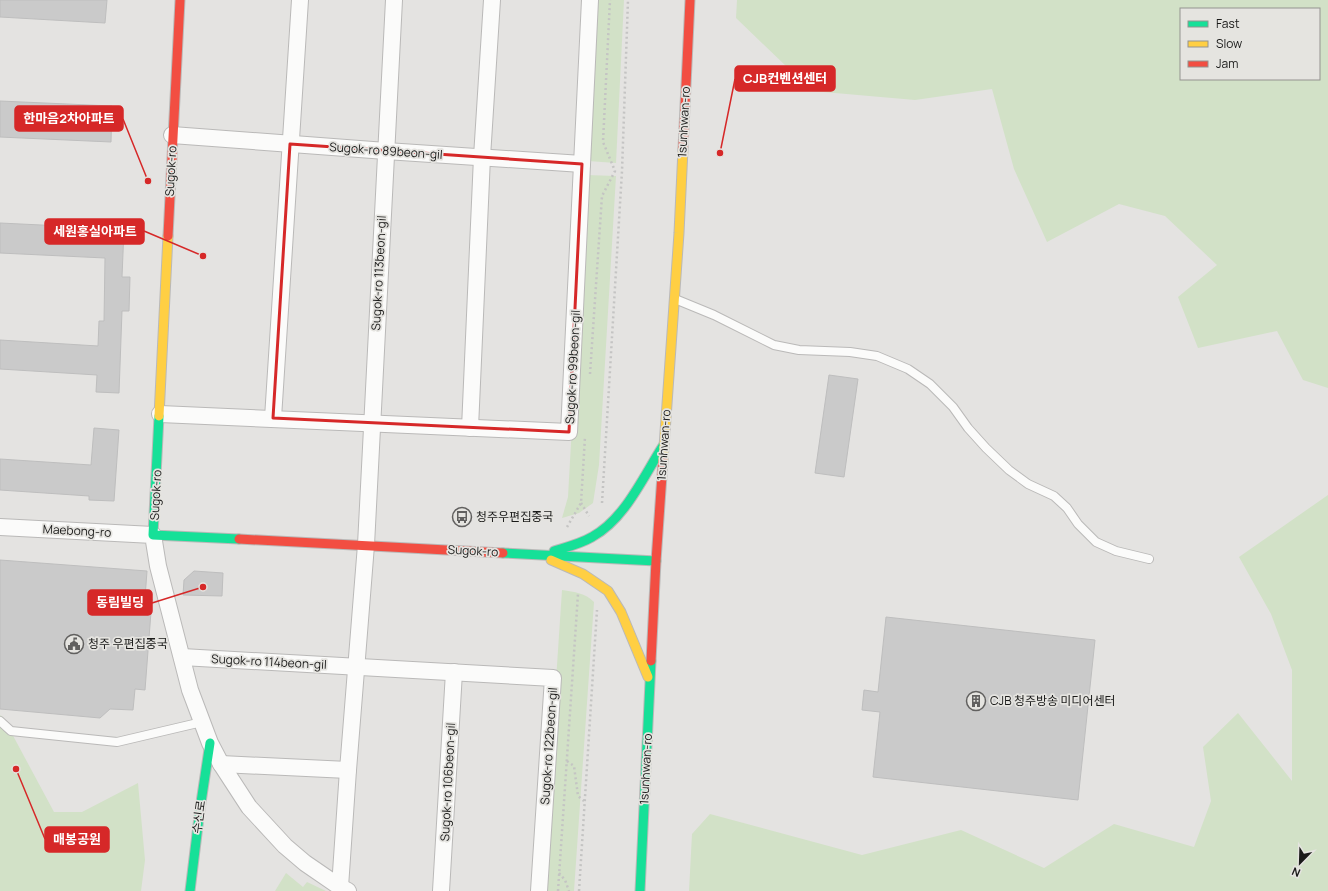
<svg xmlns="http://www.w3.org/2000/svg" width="1328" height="891" viewBox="0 0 1328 891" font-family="Manrope,'Noto Sans KR',sans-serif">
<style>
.green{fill:#d2e1c7;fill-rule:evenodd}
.building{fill:#cacaca;stroke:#bebebe}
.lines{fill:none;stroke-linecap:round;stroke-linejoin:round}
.lane-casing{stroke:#bab9b8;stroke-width:10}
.street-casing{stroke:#bab9b8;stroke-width:18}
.fast-casing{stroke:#bab9b8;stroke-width:11}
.slow-casing{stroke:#bab9b8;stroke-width:11}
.jam-casing{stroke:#bab9b8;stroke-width:11}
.path{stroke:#c4c4c3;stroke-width:2.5;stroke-dasharray:2 3;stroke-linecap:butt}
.lane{stroke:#fbfbfa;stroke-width:8}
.street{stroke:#fbfbfa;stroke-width:16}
.fast{stroke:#16e098;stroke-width:9}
.slow{stroke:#ffcf43;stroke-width:9}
.jam{stroke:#f24e42;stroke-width:9}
.marked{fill:none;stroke:#d62828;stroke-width:3;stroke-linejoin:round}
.labels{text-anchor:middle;stroke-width:3.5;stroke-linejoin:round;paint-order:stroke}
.street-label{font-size:12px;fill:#1a1a19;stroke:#e5e4e0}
.poi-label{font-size:12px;fill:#1a1a19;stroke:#e5e4e0;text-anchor:start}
.leader{fill:none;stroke:#d62828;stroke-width:1.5}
.callout-dot{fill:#d62828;stroke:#e5e4e0;stroke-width:1.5}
.callout{fill:#d62828;stroke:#d62828;stroke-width:1.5}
.callout-label{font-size:13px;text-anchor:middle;font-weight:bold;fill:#fff}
</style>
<rect width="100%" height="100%" fill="#e4e3e1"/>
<g class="green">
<polygon points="596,0 624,0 616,163 588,161"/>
<path d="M737 0H1328V388L1303 380 1277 331 1198 348 1178 297 1217 265 1165 216 1119 204 1047 242 1014 169 992 89 915 100 812 91 736 18ZM1181 9H1319V79H1181Z"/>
<polygon points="586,175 616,176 599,465 593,503 579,513 562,518 568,497"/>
<polygon points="1328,495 1328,891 689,891 692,834 710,814 862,855 961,830 1044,868 1114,824 1194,847 1211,801 1203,747 1238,713 1292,781 1292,670 1271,614 1239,557"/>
<path d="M562 590C575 592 585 593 594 602L574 891H542Z"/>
<polygon points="0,715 3,717 54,812 82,812 138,783 145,860 141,891 0,891"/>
<polygon points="286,873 303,887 307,882 326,891 275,891"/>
</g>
<g class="building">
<polygon points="0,0 107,0 105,23 0,17"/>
<polygon points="0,101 112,106 111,142 0,137"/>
<polygon points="0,223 124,229 122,277 130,277 129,311 122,311 119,393 96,392 97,375 0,369 0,340 98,346 99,321 104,321 105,258 0,253"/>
<polygon points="829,375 858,379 844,477 815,473"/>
<polygon points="94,428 119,430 114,501 89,500 89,496 0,490 0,459 91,465"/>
<polygon points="0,560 147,571 145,598 152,599 145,690 135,689 133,710 110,709 100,718 0,709"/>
<polygon points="194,571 223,573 222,596 183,595 184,580"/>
<polygon points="886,617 1095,640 1078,800 873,777 880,712 862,710 864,690 878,692"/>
</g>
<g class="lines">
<defs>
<g id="lane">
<polyline points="675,299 714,315 774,345 799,350 850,352 877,356 908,369 930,384 953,407 968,428 986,448 1009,470 1028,484 1054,496 1067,508 1078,524 1096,542 1116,551 1149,559"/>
<polyline points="0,721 11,731 117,742 202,722"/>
</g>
<g id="street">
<polyline points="172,135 386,151 582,164"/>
<polyline points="160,414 569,432 590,0"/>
<polyline points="273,418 300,0"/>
<polyline points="470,428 482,157 492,0"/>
<polyline points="0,527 153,535 158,566 190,690 210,743 221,764 249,807 285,846 305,863 340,887 348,891"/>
<polyline points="182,657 553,678 539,891"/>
<polyline points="221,764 348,770"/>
<polyline points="340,887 348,770 366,545 394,0"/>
<polyline points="441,891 454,672"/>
</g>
<g id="fast">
<polyline points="159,416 153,535 239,539"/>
<path d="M554 551C567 547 580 544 592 537 625 519 643 477 663 446"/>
<polyline points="503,553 656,561"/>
<polyline points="190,891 200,809 210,743"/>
<polyline points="640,891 651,661"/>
</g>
<g id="slow">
<polyline points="159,416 168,236"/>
<polyline points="663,461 679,233 683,149"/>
<polyline points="551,560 583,574 608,591 621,612 648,677"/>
</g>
<g id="jam">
<polyline points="683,149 690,0"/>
<polyline points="168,236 180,0"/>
<polyline points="239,539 503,553"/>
<polyline points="651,661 656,561 663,461"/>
</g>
</defs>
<use href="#lane" class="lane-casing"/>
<use href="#street" class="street-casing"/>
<use href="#fast" class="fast-casing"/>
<use href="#slow" class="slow-casing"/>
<use href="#jam" class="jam-casing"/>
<g class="path">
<polyline points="590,374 602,196 615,171 603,142 610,0"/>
<polyline points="581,503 589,516"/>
<polyline points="602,503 622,171 628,0"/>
<polyline points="567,527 581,503 585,437"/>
<polyline points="567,761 574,766 578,796 584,801"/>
<polyline points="559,873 565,880 569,891"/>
<polyline points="558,891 578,594"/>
<polyline points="579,891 597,610"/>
</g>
<use href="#lane" class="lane"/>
<use href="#street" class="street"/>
<use href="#fast" class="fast"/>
<use href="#slow" class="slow"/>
<use href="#jam" class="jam"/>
</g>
<path class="marked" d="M290 144 582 164 569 432 273 418Z"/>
<defs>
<symbol id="bus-ring" viewBox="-11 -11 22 22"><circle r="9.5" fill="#e5e4e0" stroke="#61605f" stroke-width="1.5"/><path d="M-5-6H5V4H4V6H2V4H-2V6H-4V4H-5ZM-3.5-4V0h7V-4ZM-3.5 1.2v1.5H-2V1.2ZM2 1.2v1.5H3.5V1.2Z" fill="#61605f"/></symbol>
<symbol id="civic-ring" viewBox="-11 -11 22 22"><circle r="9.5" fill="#e5e4e0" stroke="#61605f" stroke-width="1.5"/><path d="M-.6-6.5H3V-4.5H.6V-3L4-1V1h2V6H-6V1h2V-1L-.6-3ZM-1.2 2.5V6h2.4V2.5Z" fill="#61605f"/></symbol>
<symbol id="building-ring" viewBox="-11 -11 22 22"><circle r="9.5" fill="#e5e4e0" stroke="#61605f" stroke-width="1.5"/><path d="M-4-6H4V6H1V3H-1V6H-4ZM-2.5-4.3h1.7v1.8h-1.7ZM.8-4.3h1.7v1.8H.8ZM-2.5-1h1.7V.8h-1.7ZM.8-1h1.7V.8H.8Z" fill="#61605f"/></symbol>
</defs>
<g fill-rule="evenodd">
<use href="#bus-ring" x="451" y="506" width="22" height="22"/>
<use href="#civic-ring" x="63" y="633" width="22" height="22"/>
<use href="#building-ring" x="965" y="690" width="22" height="22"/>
</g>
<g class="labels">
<g class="street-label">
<text transform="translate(684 122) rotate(-87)" y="4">1sunhwan-ro</text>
<text transform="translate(386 151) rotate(4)" y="4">Sugok-ro 89beon-gil</text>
<text transform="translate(171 171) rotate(-87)" y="4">Sugok-ro</text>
<text transform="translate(379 273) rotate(-87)" y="4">Sugok-ro 113beon-gil</text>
<text transform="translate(573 367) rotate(-87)" y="4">Sugok-ro 99beon-gil</text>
<text transform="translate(664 445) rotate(-86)" y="4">1sunhwan-ro</text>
<text transform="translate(156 495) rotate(-87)" y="4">Sugok-ro</text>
<text transform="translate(77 531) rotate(3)" y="4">Maebong-ro</text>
<text transform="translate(473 551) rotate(3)" y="4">Sugok-ro</text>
<text transform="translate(269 662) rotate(3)" y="4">Sugok-ro 114beon-gil</text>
<text transform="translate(549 746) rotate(-86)" y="4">Sugok-ro 122beon-gil</text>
<text transform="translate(646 769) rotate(-87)" y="4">1sunhwan-ro</text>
<text transform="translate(448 782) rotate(-87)" y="4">Sugok-ro 106beon-gil</text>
<text transform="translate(199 817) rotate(-82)" y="4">수신로</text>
</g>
<g class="poi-label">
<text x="476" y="521">청주우편집중국</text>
<text x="88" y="648">청주 우편집중국</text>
<text x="990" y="705">CJB 청주방송 미디어센터</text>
</g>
</g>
<path class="leader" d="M720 153L735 79M148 181L123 119M203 256L144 231M203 587L152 603M16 769L45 839"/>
<g class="callout-dot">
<circle cx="720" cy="153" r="4"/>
<circle cx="148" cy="181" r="4"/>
<circle cx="203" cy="256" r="4"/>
<circle cx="203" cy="587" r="4"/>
<circle cx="16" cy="769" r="4"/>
</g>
<g class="callout">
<rect x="735" y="66" width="100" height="25" rx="4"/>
<rect x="15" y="106" width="108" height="25" rx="4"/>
<rect x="45" y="219" width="99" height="25" rx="4"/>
<rect x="88" y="590" width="64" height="25" rx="4"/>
<rect x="45" y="827" width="64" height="25" rx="4"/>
</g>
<g class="callout-label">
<text x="785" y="83">CJB컨벤션센터</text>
<text x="69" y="123">한마음2차아파트</text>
<text x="95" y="236">세원홍실아파트</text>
<text x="120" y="607">동림빌딩</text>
<text x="77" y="844">매봉공원</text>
</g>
<rect x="1180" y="8" width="140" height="72" fill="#e5e4e0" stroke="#949390"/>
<rect x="1188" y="21" width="20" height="6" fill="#16e098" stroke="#949390"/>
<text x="1216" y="28" font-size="12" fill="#1a1a19">Fast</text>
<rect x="1188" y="41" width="20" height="6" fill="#ffcf43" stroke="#949390"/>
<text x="1216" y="48" font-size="12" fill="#1a1a19">Slow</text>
<rect x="1188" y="61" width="20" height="6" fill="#f24e42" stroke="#949390"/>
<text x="1216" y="68" font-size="12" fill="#1a1a19">Jam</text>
<g transform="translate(1300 863) rotate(203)" stroke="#e5e4e0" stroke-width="3" paint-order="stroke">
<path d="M0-3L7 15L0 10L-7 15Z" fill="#1a1a19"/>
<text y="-6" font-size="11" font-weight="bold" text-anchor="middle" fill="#1a1a19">N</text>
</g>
</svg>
